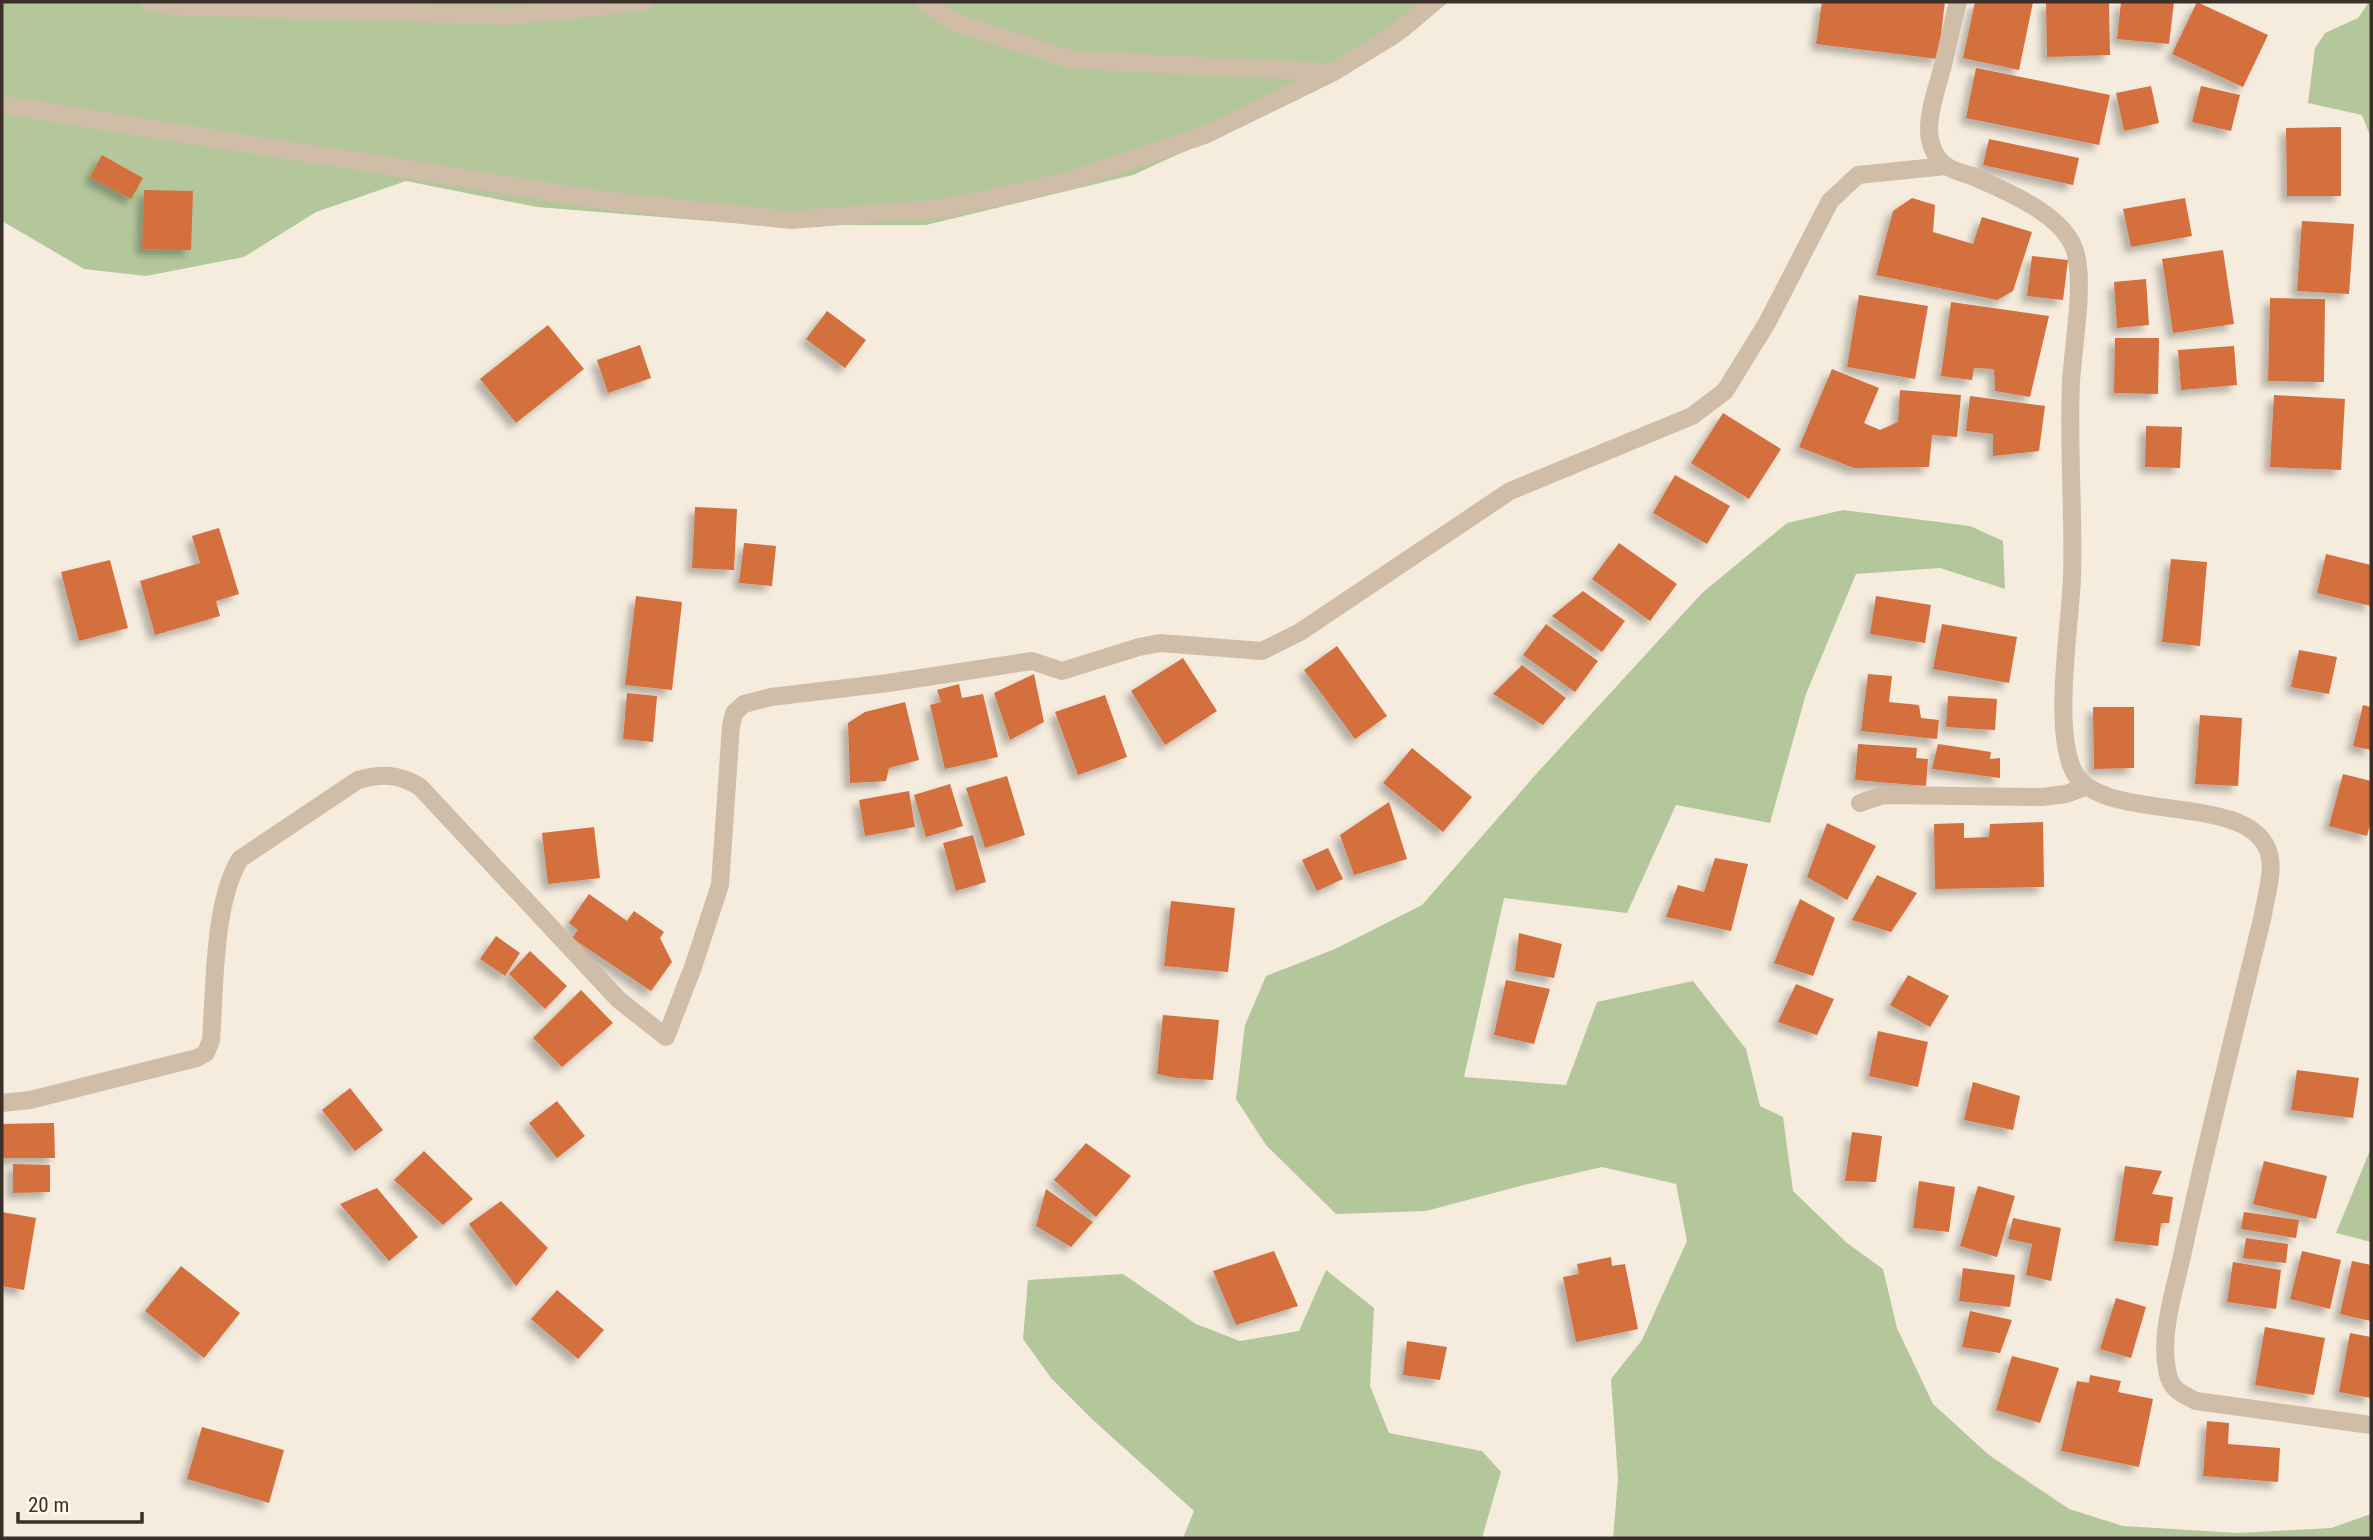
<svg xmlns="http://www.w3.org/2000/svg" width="2373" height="1540" viewBox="0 0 2373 1540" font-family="'Roboto Condensed',sans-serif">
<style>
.green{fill:#b4c79b}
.building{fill:#d36f3e;filter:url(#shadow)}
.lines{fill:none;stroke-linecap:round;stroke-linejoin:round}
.minor{stroke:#cfbda8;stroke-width:18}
</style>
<defs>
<filter id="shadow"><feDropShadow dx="-6" dy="6" stdDeviation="3.5" flood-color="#0004"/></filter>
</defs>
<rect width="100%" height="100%" fill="#f5ecde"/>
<g class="green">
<polygon points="2,2 1448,2 1408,36 1301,98 1133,175 926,225 759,225 537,207 406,181 316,212 244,257 146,276 84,269 2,221"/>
<polygon points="2369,2 2371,2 2371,138 2362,115 2308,103 2315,48 2325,33 2358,18"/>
<polygon points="1843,510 1970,526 2003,541 2005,589 1940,568 1856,574 1806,694 1770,823 1676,805 1627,913 1504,898 1464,1077 1566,1085 1597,1002 1693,981 1746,1049 1760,1106 1783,1117 1793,1191 1847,1243 1883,1269 1897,1328 1933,1404 1989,1455 2069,1509 2123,1526 2238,1533 2331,1528 2371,1514 2371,1538 1613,1538 1618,1479 1611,1379 1642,1340 1687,1241 1676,1184 1602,1167 1520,1186 1426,1211 1336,1214 1266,1145 1236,1099 1245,1025 1266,976 1335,949 1422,905 1538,772 1702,593 1787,523"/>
<polygon points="2371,1148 2371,1242 2336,1233"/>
<polygon points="1326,1270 1374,1308 1370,1386 1389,1433 1482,1451 1501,1472 1482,1538 1183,1538 1194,1511 1093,1420 1051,1378 1023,1339 1028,1280 1123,1274 1196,1324 1240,1341 1299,1331"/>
</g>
<g class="building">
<polygon points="1822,2 1945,2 1938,59 1816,44"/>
<polygon points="1975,2 2033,2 2019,70 1963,58"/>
<polygon points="2046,2 2109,2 2110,55 2047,57"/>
<polygon points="2121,2 2174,2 2169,44 2117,39"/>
<polygon points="2197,2 2268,35 2243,87 2172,54"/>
<polygon points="1976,68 2110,95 2099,145 1966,118"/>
<polygon points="2151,86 2159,123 2124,131 2116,93"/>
<polygon points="2201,86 2240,95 2231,131 2192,122"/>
<polygon points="2341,127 2341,196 2287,196 2286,128"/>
<polygon points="1989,139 2079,158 2073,185 1983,165"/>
<polygon points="102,155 143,178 131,199 90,177"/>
<polygon points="144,190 193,191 191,250 142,249"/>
<polygon points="1912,198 1935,205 1933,232 1973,244 1982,217 2032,232 2013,291 1997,300 1876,275 1893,211"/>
<polygon points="2185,198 2192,236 2131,247 2123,209"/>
<polygon points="2302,221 2354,224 2349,294 2297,291"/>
<polygon points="2223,250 2234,324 2173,333 2162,259"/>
<polygon points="2032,256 2068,260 2063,300 2027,296"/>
<polygon points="2146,279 2149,325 2117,328 2114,282"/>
<polygon points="1859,295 1928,306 1915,379 1847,367"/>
<polygon points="2270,298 2325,299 2324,382 2268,381"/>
<polygon points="1951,302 2049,316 2030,397 1995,391 1994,369 1974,368 1972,380 1941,376"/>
<polygon points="827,311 866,340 845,368 806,339"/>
<polygon points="548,325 584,369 516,423 480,379"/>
<polygon points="2115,338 2159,338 2158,394 2114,393"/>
<polygon points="640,345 651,378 608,393 597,360"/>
<polygon points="2234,346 2237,385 2181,390 2178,350"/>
<polygon points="1832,369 1879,388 1864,423 1880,430 1898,422 1900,390 1961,395 1957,437 1932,435 1929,467 1854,468 1799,447"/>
<polygon points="2274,395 2345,399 2341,470 2270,467"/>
<polygon points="1970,396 2045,406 2039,451 1993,456 1993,434 1966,431"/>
<polygon points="1723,413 1781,449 1749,499 1691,463"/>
<polygon points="2146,426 2182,427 2180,468 2145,467"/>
<polygon points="1675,475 1730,506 1707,544 1653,513"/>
<polygon points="695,507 737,509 734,570 692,568"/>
<polygon points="219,528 239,594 216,601 220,616 155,635 140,581 200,563 192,536"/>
<polygon points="744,543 776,546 772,586 739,583"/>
<polygon points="1619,543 1677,584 1650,621 1592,579"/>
<polygon points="2326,554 2371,565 2371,606 2317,593"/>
<polygon points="2171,559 2207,562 2200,646 2162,642"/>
<polygon points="110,560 128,628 79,641 61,572"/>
<polygon points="1583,591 1625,621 1602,652 1552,616"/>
<polygon points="636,596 682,602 672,690 625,685"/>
<polygon points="1876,596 1931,605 1925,643 1870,634"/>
<polygon points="1546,624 1598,661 1575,692 1523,655"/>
<polygon points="1942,624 2017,637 2009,683 1933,669"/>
<polygon points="1337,646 1387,716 1355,739 1304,670"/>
<polygon points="2299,650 2337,657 2329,694 2291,687"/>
<polygon points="1183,658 1217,711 1165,745 1131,691"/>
<polygon points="1522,665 1566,698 1543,725 1493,694"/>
<polygon points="1034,674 1044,722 1010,740 994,693"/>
<polygon points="1868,674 1892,676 1889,702 1919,705 1921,718 1939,720 1937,739 1861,731"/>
<polygon points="959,684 962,698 983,694 998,757 945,769 930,705 941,702 937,690"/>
<polygon points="627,693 657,696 653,742 623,739"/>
<polygon points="1105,695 1127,757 1078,775 1055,712"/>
<polygon points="1948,696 1997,699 1995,730 1946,727"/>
<polygon points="905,702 919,760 889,768 886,781 850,783 848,723 865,712"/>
<polygon points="2363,705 2371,707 2371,750 2353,746"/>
<polygon points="2093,707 2134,707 2134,768 2094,769"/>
<polygon points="2200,715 2242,718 2238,786 2195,784"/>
<polygon points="1858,744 1917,748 1916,758 1928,759 1926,786 1855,780"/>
<polygon points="1938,744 1991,752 1990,759 2000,758 2000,778 1932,769"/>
<polygon points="1412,748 1472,797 1443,832 1383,783"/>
<polygon points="2343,774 2371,781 2371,821 2367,836 2329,826"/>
<polygon points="1007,776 1025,835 985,848 966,788"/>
<polygon points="950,784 963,826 926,837 914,795"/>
<polygon points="909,791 915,827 865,836 859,800"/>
<polygon points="1389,802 1407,859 1354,875 1340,835"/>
<polygon points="2043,822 2044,887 1935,889 1934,824 1964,823 1964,838 1989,837 1990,824"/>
<polygon points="1827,823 1876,846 1847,900 1807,877"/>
<polygon points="594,827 600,878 548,884 542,833"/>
<polygon points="973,835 986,882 956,891 943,843"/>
<polygon points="1328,848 1343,879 1317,891 1302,860"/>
<polygon points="1715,858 1748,864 1731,931 1666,917 1678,885 1704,892"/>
<polygon points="1877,875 1917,893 1891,932 1852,920"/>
<polygon points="589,894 627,921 634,911 664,932 660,938 672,962 651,991 572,938 578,930 569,923"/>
<polygon points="1800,899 1835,918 1813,976 1774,963"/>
<polygon points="1171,901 1235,908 1228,972 1164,966"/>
<polygon points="1519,933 1562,944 1554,978 1515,971"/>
<polygon points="496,936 520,953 505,976 480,959"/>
<polygon points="530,951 567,986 545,1009 509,974"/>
<polygon points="1908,975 1949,996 1930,1027 1890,1005"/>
<polygon points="1506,980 1550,989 1534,1044 1494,1035"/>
<polygon points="1796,984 1834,999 1817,1035 1778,1022"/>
<polygon points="581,990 613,1023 562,1067 533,1038"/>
<polygon points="1163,1015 1219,1020 1213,1080 1177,1078 1157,1074"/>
<polygon points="1878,1031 1928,1042 1918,1087 1869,1076"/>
<polygon points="2297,1070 2359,1078 2353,1118 2291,1110"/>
<polygon points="1973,1082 2020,1096 2013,1130 1964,1120"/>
<polygon points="350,1088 383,1130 355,1151 322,1110"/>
<polygon points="557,1101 585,1136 557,1158 529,1123"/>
<polygon points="54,1123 55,1158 2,1158 2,1124"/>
<polygon points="1852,1132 1882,1136 1876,1182 1845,1181"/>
<polygon points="1086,1143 1131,1176 1096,1217 1054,1180"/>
<polygon points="424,1151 473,1199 443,1225 394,1180"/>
<polygon points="2264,1161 2327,1176 2316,1219 2253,1204"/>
<polygon points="13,1164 50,1165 50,1192 13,1193"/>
<polygon points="2125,1166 2162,1171 2152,1194 2173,1197 2169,1223 2161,1223 2158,1246 2114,1241"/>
<polygon points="1919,1181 1955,1187 1949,1232 1913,1228"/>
<polygon points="1978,1186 2015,1196 1997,1257 1960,1246"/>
<polygon points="377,1188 418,1237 389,1261 340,1204"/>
<polygon points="1046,1189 1093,1222 1071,1247 1036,1226"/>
<polygon points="501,1201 548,1248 516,1286 469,1224"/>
<polygon points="2,1212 36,1218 24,1290 2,1286"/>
<polygon points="2244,1212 2299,1220 2296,1238 2241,1229"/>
<polygon points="2013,1218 2061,1228 2051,1281 2026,1275 2032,1244 2008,1239"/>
<polygon points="2246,1238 2288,1244 2286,1263 2243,1258"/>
<polygon points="1274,1251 1298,1306 1236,1325 1213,1271"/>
<polygon points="2302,1251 2341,1260 2330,1309 2290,1299"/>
<polygon points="1611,1257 1612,1266 1625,1264 1638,1329 1576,1342 1563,1277 1579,1274 1577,1264"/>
<polygon points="2352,1261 2371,1265 2371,1321 2340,1314"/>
<polygon points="2233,1262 2281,1270 2276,1309 2227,1302"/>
<polygon points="181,1266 240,1313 204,1358 145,1311"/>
<polygon points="1963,1268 2015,1275 2010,1307 1959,1301"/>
<polygon points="557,1290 604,1330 578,1359 531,1319"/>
<polygon points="2116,1298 2146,1307 2131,1358 2100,1349"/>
<polygon points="1970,1311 2012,1320 2000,1353 1962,1347"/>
<polygon points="2265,1327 2325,1338 2314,1395 2255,1385"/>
<polygon points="2350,1333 2371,1337 2371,1398 2339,1392"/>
<polygon points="1407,1341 1447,1347 1440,1380 1403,1375"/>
<polygon points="2012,1356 2059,1368 2040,1423 1996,1410"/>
<polygon points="2090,1375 2121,1381 2118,1392 2153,1399 2139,1467 2061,1451 2077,1381 2089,1383"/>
<polygon points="2207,1421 2229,1423 2228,1444 2280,1448 2278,1482 2203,1476"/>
<polygon points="202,1427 284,1450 269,1503 187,1479"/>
</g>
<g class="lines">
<g class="minor">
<polyline points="149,2 170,6 508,16 645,2"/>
<polyline points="924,2 954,22 1072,60 1328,72"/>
<path d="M1958 2C1952 24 1948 46 1942 69 1937 88 1929 109 1929 130 1929 143 1935 158 1945 165 1952 171 1964 173 1972 176 2005 191 2064 214 2075 251 2085 283 2073 346 2071 382 2068 447 2074 512 2072 577 2070 628 2053 726 2073 770 2099 825 2242 791 2267 848 2276 868 2266 894 2263 915 2236 1026 2208 1136 2184 1247 2176 1287 2157 1337 2169 1378 2173 1391 2185 1395 2196 1401L2371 1425"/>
<polyline points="2,105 609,201 791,220 947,208 1069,181 1205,135 1332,73 1394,35 1434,2"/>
<polyline points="1860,803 1883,795 2042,797 2066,794 2085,787"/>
<path d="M2 1103 30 1100 197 1058 206 1053 211 1040C215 988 213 903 240 859L358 780C382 773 399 774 420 787L619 1000 666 1037 693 967 720 885 731 726 734 713 744 704 771 697 888 683 1032 661 1062 671 1139 647 1160 643 1262 651 1300 632 1510 491 1692 416 1725 391 1767 323 1830 201 1858 175 1946 166"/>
</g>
</g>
<rect width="2373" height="1540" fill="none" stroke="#3b3029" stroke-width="7"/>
<path d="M18 1512v10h124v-10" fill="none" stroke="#3b3029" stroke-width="3.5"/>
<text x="28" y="1512" font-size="21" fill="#3b3029" stroke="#fcf6eb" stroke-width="5" paint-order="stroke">20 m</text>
</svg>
